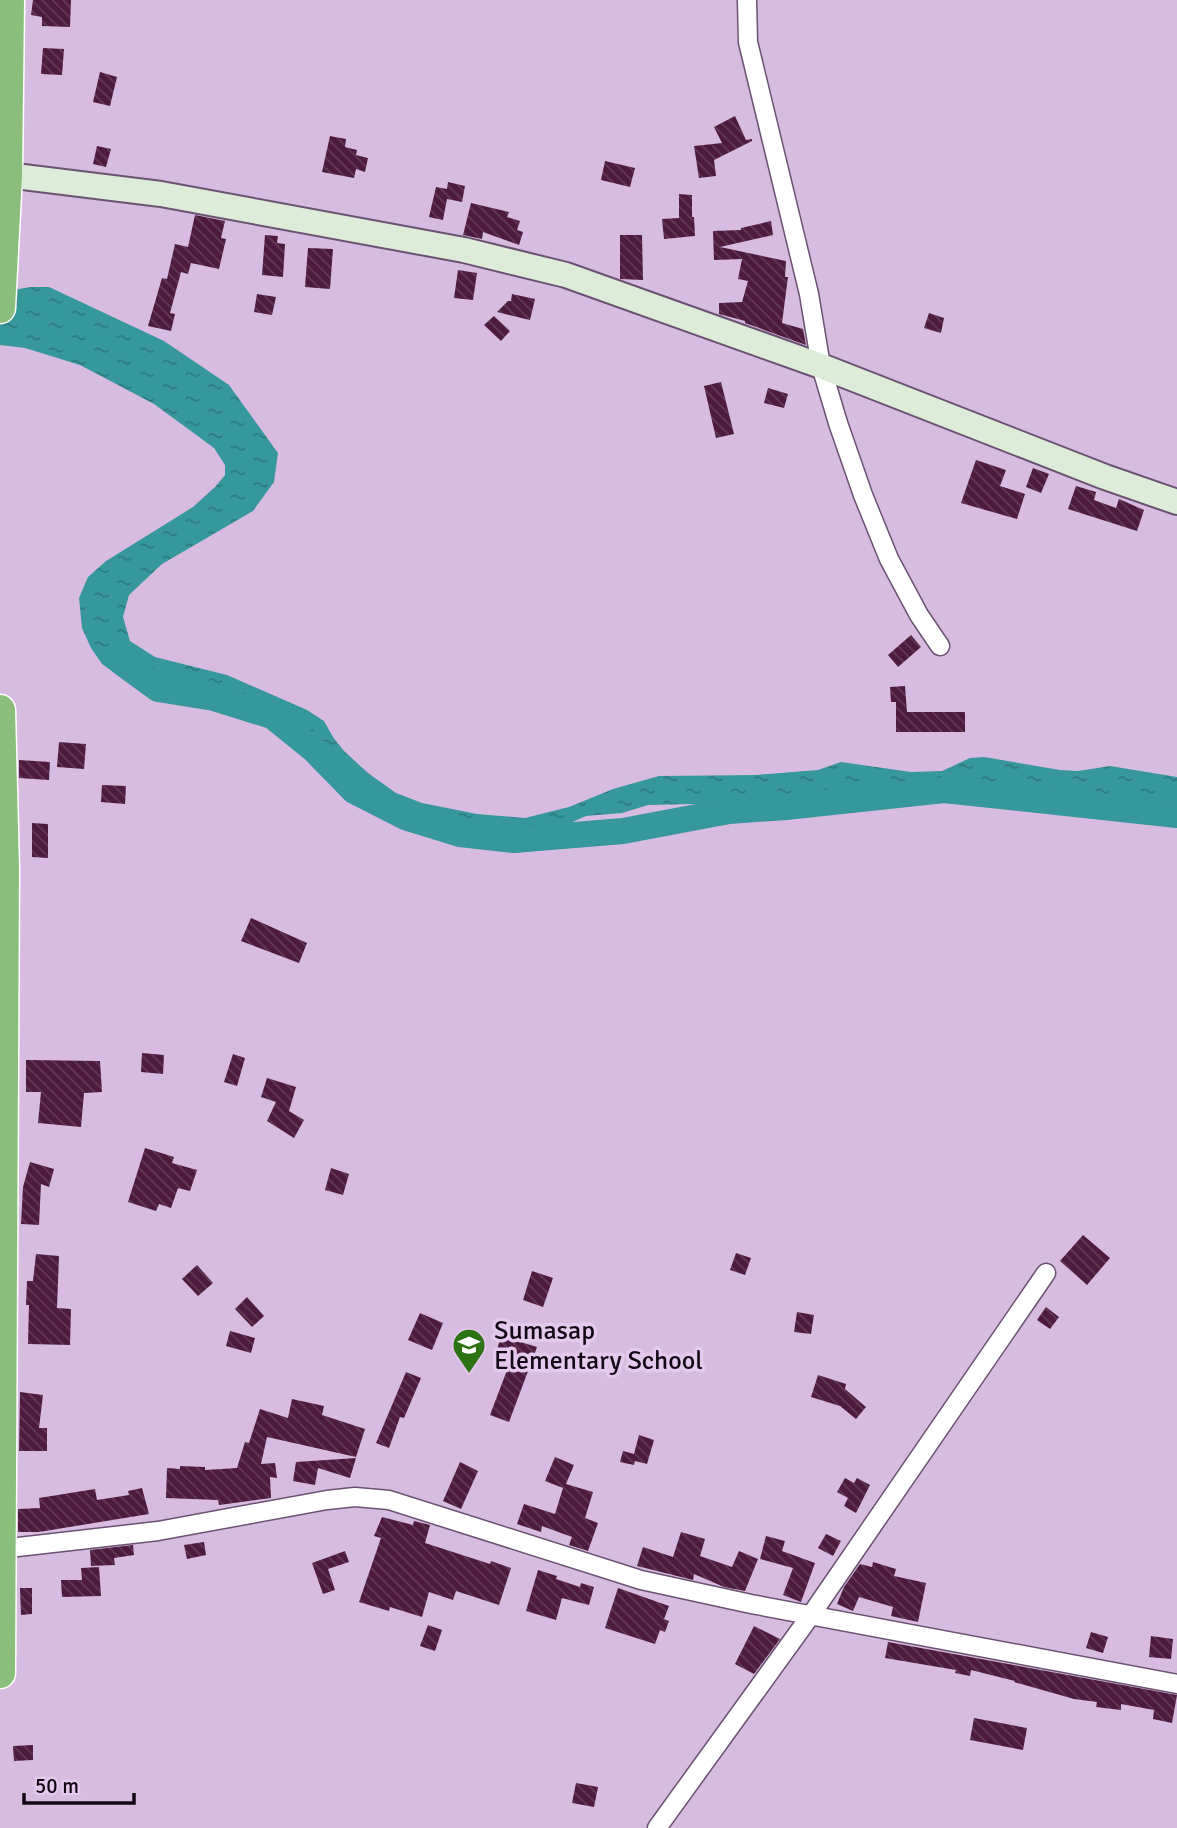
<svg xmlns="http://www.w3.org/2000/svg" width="1177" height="1828" viewBox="0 0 1177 1828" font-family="Signika,sans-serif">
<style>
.water{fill:url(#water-ripples)}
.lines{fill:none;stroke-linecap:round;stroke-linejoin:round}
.river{stroke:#36989b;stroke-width:26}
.building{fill:url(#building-back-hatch)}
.street-casing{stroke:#6b5272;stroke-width:21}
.secondary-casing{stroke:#6b5272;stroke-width:28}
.highway-casing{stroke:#fff;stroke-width:33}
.street{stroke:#fff;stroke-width:18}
.secondary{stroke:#dcecd8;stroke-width:24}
.highway{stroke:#8bbe7d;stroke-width:30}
.labels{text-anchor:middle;stroke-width:7;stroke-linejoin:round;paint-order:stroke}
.poi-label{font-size:26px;fill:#120815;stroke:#e5c8ed;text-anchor:start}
</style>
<defs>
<pattern id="water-ripples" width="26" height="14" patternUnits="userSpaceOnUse" patternTransform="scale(1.75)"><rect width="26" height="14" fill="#36989b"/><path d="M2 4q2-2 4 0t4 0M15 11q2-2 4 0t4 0" fill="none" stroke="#2c7a7d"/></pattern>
<pattern id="building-back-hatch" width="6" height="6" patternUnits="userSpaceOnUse" patternTransform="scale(1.75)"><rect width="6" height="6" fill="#4c1b3f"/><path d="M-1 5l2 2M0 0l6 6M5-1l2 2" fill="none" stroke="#623a57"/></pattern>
</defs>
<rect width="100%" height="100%" fill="#d8bbe0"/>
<polygon class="water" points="31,287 49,287 164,341 229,385 278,453 274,482 253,511 162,564 129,595 123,617 130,641 155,657 227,675 307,710 324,721 333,737 344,751 368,773 396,793 422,803 477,814 525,818 569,807 613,789 659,776 756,775 818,770 841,762 911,772 942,771 970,758 984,757 1060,770 1078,771 1110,766 1177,777 1177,804 1113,798 1084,799 1006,790 923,787 865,791 784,802 648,805 622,813 586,816 568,824 516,834 471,830 420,818 363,787 334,764 305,731 280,712 205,692 131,679 116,674 102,664 91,648 82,628 79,598 88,577 106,561 193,507 215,487 225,475 225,465 214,448 154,404 80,365 25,348 0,345 0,292"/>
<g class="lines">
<polyline class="river" points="121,662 158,689 214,698 272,716 314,750 354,791 405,817 460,834 514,840 623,831 729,811 786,807 944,790 1177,815"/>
</g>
<g class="building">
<polygon points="33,0 71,0 70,27 42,26 42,17 31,15"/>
<polygon points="43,48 64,49 62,75 41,74"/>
<polygon points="100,72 117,77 110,106 93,102"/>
<polygon points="735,116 746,140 752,139 752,141 714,160 716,176 699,178 694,146 722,143 714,127"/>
<polygon points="330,136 346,139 345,147 357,150 356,155 368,158 365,172 356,169 354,178 322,172"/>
<polygon points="97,146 111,149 106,167 93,164"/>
<polygon points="605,161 635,168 630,187 601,180"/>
<polygon points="448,182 465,186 462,202 447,199 443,220 429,217 436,187 447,189"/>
<polygon points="679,194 692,195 692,217 694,217 695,236 664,239 662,219 679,218"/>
<polygon points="471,203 509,212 507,217 520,221 517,230 523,232 519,245 483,232 482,239 463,235"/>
<polygon points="195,215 225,221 221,238 226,239 219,269 191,263 188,274 181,272 170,313 175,314 171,331 148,326 162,278 167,279 175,244 188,247"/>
<polygon points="771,221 773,235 720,247 786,261 785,277 788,277 782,323 803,329 806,345 745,323 745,321 719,314 719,303 742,302 748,281 738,279 742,259 714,260 713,231 741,230 741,228"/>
<polygon points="265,235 278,236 277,243 285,244 283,277 262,275"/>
<polygon points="620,235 642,235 643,280 620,279"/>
<polygon points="308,248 333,249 330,289 305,287"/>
<polygon points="458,270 477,273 473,300 454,298"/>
<polygon points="257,294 276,297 272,315 254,312"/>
<polygon points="512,294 535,299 530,320 497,312 508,301 511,301"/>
<polygon points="929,313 944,318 941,333 924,328"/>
<polygon points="494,316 510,331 501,341 484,325"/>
<polygon points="721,382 734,434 716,438 704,386"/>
<polygon points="768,388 788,394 784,408 764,403"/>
<polygon points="976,460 1006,470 1000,486 1025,494 1017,519 961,503"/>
<polygon points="1033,468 1049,474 1041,493 1026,487"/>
<polygon points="1076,486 1096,492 1094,500 1116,508 1119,499 1144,510 1137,531 1068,509"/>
<polygon points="911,635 921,647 898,667 888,655"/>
<polygon points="905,686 907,712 965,712 965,732 896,732 896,702 891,702 890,687"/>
<polygon points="59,742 86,744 84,769 57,767"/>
<polygon points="19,760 50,762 49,780 19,778"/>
<polygon points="102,785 126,786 125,804 101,802"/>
<polygon points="32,823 48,824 48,858 32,857"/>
<polygon points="251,918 307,943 299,963 241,941"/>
<polygon points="142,1053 164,1055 163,1074 141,1072"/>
<polygon points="233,1054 245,1058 237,1086 224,1082"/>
<polygon points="26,1060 100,1061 102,1092 84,1093 81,1127 38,1123 41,1092 26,1092"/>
<polygon points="267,1078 296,1087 289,1111 304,1120 294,1138 267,1121 276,1102 261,1097"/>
<polygon points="145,1148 174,1157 172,1163 197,1170 190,1191 178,1188 171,1208 159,1204 156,1211 128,1202"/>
<polygon points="30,1162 54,1169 49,1187 41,1184 39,1225 21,1224 23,1187"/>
<polygon points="331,1168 349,1174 343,1195 325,1190"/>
<polygon points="1083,1235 1110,1258 1087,1285 1060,1261"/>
<polygon points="736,1253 751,1258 745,1275 730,1270"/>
<polygon points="36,1254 59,1256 57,1308 71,1309 70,1345 28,1344 29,1305 26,1305 27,1281 33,1281"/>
<polygon points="197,1265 213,1283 198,1296 182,1279"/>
<polygon points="532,1271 553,1278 543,1307 523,1300"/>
<polygon points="247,1297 264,1316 252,1327 235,1309"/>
<polygon points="1046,1307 1059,1317 1050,1329 1037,1320"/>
<polygon points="797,1312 814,1315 811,1334 794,1332"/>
<polygon points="420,1313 443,1323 432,1350 408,1340"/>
<polygon points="230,1331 255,1338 251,1353 226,1346"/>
<polygon points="501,1336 537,1347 509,1422 490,1415 509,1365 494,1360"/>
<polygon points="406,1372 421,1378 404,1418 400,1417 389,1448 376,1443"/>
<polygon points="818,1375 846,1384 845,1389 866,1407 856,1419 840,1406 811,1397"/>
<polygon points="20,1392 43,1395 39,1428 47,1428 47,1451 19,1451"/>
<polygon points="292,1399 324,1406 322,1415 365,1429 356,1457 267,1437 261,1464 275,1463 277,1478 270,1477 271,1498 219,1505 218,1500 166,1498 167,1468 180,1469 180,1466 205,1467 205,1470 237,1468 245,1442 249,1443 260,1409 288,1418"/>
<polygon points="639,1435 654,1440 647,1464 635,1461 634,1465 620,1462 623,1451 634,1454"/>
<polygon points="555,1457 574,1465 566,1484 593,1492 585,1518 598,1523 588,1551 569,1545 572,1537 542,1526 541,1532 517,1524 524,1504 555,1514 563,1488 545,1481"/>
<polygon points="356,1458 350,1478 318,1468 315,1485 293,1481 296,1462"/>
<polygon points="460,1462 478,1471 461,1509 443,1501"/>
<polygon points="845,1478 854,1483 857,1478 870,1485 856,1513 844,1506 848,1498 837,1492"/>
<polygon points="142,1488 149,1514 39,1532 18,1532 18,1509 40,1508 39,1498 95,1489 97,1500 129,1495 128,1491"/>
<polygon points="382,1517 413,1525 414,1521 430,1525 425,1543 490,1564 491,1561 511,1568 499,1605 456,1591 453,1600 429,1592 422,1617 390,1607 389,1611 359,1602 381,1538 374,1536"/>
<polygon points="681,1532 705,1539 700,1556 732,1567 739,1551 758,1559 745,1591 724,1587 694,1574 693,1580 637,1566 643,1547 673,1557"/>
<polygon points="826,1534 841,1541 833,1556 818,1548"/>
<polygon points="766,1536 785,1541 782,1551 815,1563 801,1602 783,1595 793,1568 760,1559"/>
<polygon points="204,1542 206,1555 187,1559 184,1545"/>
<polygon points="133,1545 134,1555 114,1558 115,1565 91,1566 90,1550"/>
<polygon points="345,1551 349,1562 328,1569 335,1590 323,1594 312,1563"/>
<polygon points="873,1562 896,1569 894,1576 926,1583 918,1622 891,1616 893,1607 859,1597 853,1611 837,1604 844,1587 860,1564 872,1567"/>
<polygon points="99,1567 101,1596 62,1597 61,1580 82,1580 81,1568"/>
<polygon points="538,1570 557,1576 556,1579 580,1587 581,1583 594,1587 589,1605 562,1598 556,1620 526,1611"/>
<polygon points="20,1588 32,1588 32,1614 21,1615"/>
<polygon points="618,1588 669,1606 664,1619 669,1621 665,1632 660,1630 655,1644 605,1628"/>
<polygon points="428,1625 442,1630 435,1651 420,1646"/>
<polygon points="754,1626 780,1639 754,1674 735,1664"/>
<polygon points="1091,1632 1108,1637 1103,1653 1086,1648"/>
<polygon points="1151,1636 1173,1639 1171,1659 1149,1657"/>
<polygon points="888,1642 1177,1695 1172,1723 1153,1719 1154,1710 1121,1704 1121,1710 1096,1707 1097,1702 1074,1699 1014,1682 1015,1681 971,1670 970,1676 955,1673 956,1670 885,1658"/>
<polygon points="974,1718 1027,1728 1023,1750 970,1740"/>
<polygon points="33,1745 33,1760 14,1761 13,1746"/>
<polygon points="576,1783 598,1787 594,1807 572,1803"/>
</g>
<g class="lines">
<defs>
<g id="street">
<polyline points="747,0 748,42 809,294 821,366 838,423 863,495 889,559 919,615 940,646"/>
<polyline points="0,1549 158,1531 327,1500 355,1497 389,1500 641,1580 751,1604 1177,1684"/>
<polyline points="657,1828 811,1615 1046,1273"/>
</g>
<polyline id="secondary" points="7,175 161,194 464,250 566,275 821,366 1105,477 1177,502"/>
<g id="highway">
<polyline points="0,308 7,175 9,0"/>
<polyline points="0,710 4,869 0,1673"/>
</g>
</defs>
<use href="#street" class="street-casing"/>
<use href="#secondary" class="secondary-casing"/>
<use href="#highway" class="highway-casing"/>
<use href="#street" class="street"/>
<use href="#secondary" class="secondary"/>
<use href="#highway" class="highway"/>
</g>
<defs>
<symbol id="school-pin" viewBox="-11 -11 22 30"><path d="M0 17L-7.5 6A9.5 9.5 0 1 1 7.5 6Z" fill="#2e7313" stroke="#e5c8ed"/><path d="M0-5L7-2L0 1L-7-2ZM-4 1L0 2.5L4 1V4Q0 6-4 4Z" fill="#fff"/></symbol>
</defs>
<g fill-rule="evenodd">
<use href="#school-pin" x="450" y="1326" width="38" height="52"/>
</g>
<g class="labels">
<g class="poi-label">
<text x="494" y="1339">Sumasap<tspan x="494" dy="30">Elementary School</tspan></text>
</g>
</g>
<path d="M24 1793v10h110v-10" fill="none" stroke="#120815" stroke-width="3.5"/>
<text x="35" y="1793" font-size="21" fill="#120815" stroke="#e5c8ed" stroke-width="5" paint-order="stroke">50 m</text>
</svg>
